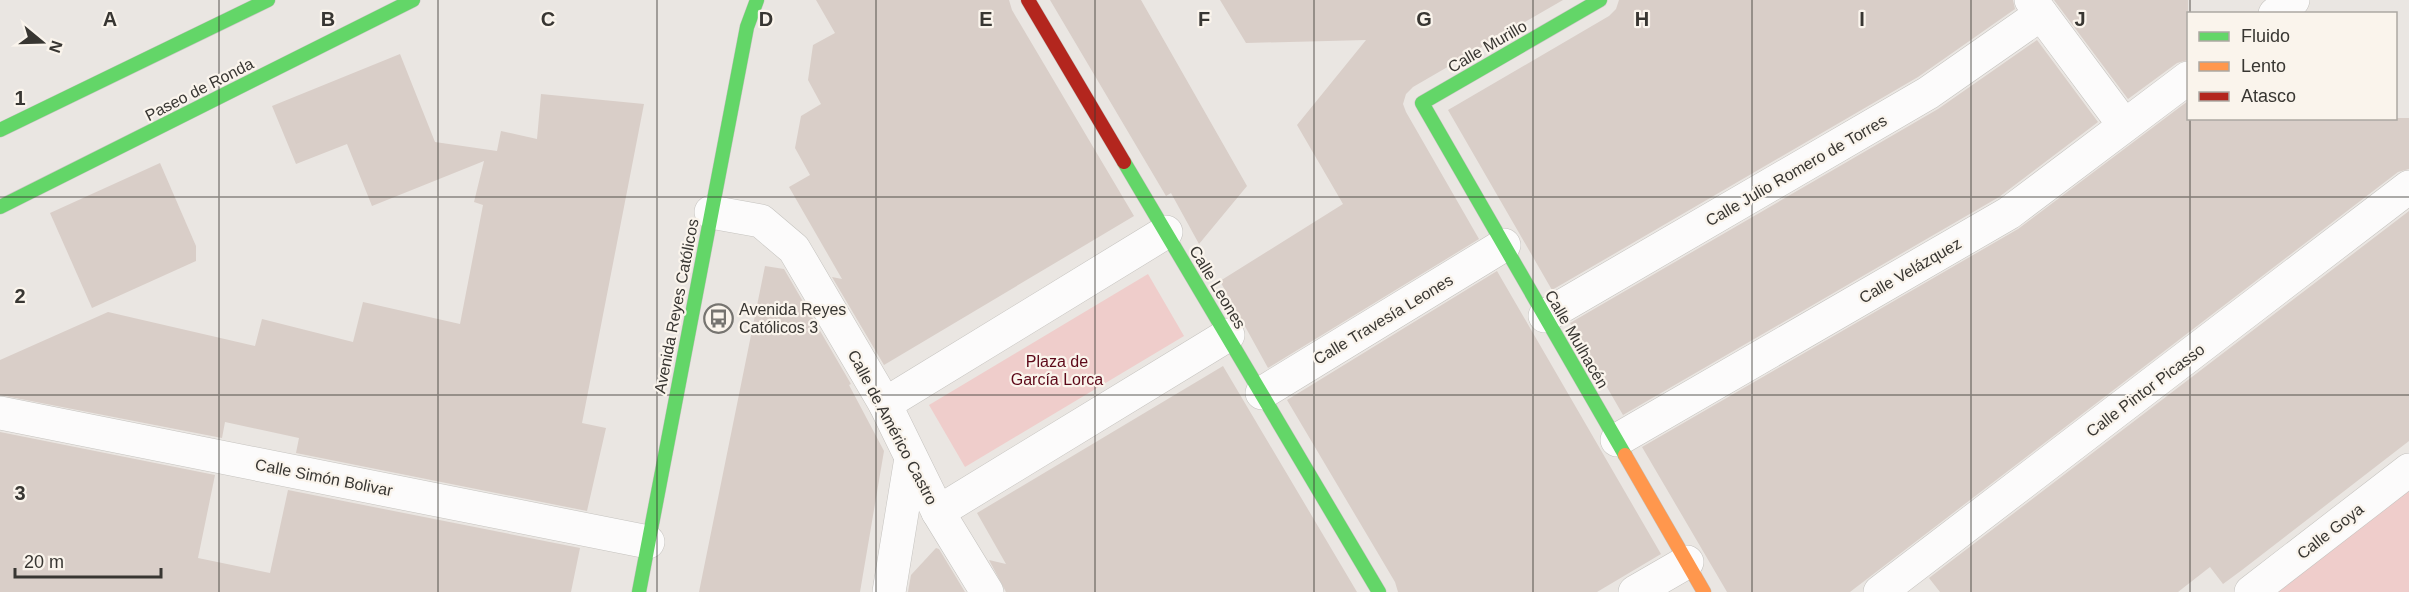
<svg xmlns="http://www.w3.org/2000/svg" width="2409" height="592" viewBox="0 0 2409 592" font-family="Arial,sans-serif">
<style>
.green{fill:#efcdcb}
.building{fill:#d9cec8}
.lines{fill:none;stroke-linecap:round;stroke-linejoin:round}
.street-casing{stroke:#c5c3bf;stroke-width:34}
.fast-casing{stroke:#c5c3bf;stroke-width:15}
.slow-casing{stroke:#c5c3bf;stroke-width:15}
.jam-casing{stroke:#c5c3bf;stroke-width:15}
.street{stroke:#fcfbfb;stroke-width:33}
.fast{stroke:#63d668;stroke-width:14}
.slow{stroke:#ff974d;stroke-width:14}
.jam{stroke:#b3261e;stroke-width:14}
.grid{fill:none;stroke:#383632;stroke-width:1.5;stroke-opacity:0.55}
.labels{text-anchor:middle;stroke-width:4.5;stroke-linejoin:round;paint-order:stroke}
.street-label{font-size:16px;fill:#383632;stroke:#faf4ec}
.poi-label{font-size:16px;fill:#383632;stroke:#faf4ec;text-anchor:start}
.park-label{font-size:16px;fill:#5d0919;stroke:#faf4ec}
.grid-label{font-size:20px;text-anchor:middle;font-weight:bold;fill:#383632;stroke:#faf4ec;stroke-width:4.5;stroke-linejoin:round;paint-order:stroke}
</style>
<rect width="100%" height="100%" fill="#eae6e2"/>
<g class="green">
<polygon points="1148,274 1184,336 965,467 929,405"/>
<polygon points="2409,488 2409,592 2272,592"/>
</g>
<g class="building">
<polygon points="816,0 1009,0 1012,10 1134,216 884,365 832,277 842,279 789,187 810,175 795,148 801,116 821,104 808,80 813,45 835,33"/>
<polygon points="1050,0 1141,0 1247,186 1199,244 1171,193 1166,196"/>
<polygon points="1220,0 1563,0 1413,87 1406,94 1403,104 1406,112 1479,239 1268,368 1220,281 1343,204 1297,125 1366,40 1246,43"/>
<polygon points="1619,0 2013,0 2015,9 1918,77 1552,290 1448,110 1609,16 1616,9"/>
<polygon points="2054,0 2188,0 2188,60 2177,63 2128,99"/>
<polygon points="2037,40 2098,122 1999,197 1623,415 1570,323 1938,109"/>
<polygon points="400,54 435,142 497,151 501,131 537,139 541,94 644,104 582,423 606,428 587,511 296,453 299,438 225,422 222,438 0,395 0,360 108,312 255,346 262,319 353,342 363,302 460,324 483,205 474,202 484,161 372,206 347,144 296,164 272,106"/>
<polygon points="2188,101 2188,118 2409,118 2409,169 2398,172 1850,592 1727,592 1642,447 2018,229"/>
<polygon points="160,163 196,246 196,261 92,308 50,213"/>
<polygon points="2409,211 2409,441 2242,570 2223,584 2210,567 2178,592 1940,592 1929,578"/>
<polygon points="765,266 784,269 851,384 849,385 884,451 860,592 699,592"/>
<polygon points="1497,271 1661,554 1597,592 1398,592 1395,582 1287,400"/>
<polygon points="1223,366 1357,592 1006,592 989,560 1006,564 977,513"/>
<polygon points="0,432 215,475 198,558 270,573 288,490 580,548 571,592 0,592"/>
<polygon points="936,548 939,549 965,592 908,592 911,575"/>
</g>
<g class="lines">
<defs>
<g id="street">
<polyline points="2031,0 2124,125"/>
<polyline points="2275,14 2293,0"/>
<polyline points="711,212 761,221 794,249 885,404 938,512 987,592"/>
<polyline points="1545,316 1928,93 2041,14"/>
<polyline points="1262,393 1504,245"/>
<polyline points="885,404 1166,232"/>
<polyline points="0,413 648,542"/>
<polyline points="1617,440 2009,213 2188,78"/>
<polyline points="938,512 1228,335"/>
<polyline points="889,592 911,458"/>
<polyline points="1635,592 1687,562"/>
<polyline points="1880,592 2409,187"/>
<polyline points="2251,592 2409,470"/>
</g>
<g id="fast">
<polyline points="1600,0 1422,103 1625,455"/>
<polyline points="0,130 268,0"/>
<polyline points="1124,162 1379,592"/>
<polyline points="0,207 413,0"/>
<polyline points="639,592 747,27 757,0"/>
</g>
<polyline id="slow" points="1625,455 1704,592"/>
<polyline id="jam" points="1028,0 1124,162"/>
</defs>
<use href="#street" class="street-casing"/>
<use href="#fast" class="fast-casing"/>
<use href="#slow" class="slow-casing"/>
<use href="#jam" class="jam-casing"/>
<use href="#street" class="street"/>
<use href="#fast" class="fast"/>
<use href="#slow" class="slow"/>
<use href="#jam" class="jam"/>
</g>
<path class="grid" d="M219 0V592M438 0V592M657 0V592M876 0V592M1095 0V592M1314 0V592M1533 0V592M1752 0V592M1971 0V592M2190 0V14M2190 118V592M0 197H2409M0 395H2409"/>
<defs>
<symbol id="bus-ring" viewBox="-11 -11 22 22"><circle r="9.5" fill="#faf4ec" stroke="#767470" stroke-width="1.5"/><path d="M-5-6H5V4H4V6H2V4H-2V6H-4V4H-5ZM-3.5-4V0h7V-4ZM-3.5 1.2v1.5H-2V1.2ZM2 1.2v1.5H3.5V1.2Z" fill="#767470"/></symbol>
</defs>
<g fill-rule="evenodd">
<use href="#bus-ring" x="702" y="302" width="33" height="33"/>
</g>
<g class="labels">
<g class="street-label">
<text transform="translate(1487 46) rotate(-30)" y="6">Calle Murillo</text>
<text transform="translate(199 89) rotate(-27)" y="6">Paseo de Ronda</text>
<text transform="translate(1796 170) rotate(-30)" y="6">Calle Julio Romero de Torres</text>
<text transform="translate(1910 270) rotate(-30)" y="6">Calle Velázquez</text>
<text transform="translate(1218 287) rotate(59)" y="6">Calle Leones</text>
<text transform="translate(676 306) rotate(-79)" y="6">Avenida Reyes Católicos</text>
<text transform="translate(1383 319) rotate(-31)" y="6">Calle Travesía Leones</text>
<text transform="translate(1577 339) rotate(60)" y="6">Calle Mulhacén</text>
<text transform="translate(2145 390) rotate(-37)" y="6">Calle Pintor Picasso</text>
<text transform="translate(893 427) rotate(62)" y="6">Calle de Américo Castro</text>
<text transform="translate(324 477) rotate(11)" y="6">Calle Simón Bolivar</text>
<text transform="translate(2330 531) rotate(-38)" y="6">Calle Goya</text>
</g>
<g class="poi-label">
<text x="739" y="315">Avenida Reyes<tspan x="739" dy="18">Católicos 3</tspan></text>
</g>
<g class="park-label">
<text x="1057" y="367">Plaza de<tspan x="1057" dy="18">García Lorca</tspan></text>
</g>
</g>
<g class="grid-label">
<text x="110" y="26">A</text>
<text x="328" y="26">B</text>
<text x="548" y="26">C</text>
<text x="766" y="26">D</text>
<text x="986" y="26">E</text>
<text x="1204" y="26">F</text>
<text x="1424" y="26">G</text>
<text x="1642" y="26">H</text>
<text x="1862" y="26">I</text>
<text x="2080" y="26">J</text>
<text x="20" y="105">1</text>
<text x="20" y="303">2</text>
<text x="20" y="500">3</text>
</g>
<rect x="2187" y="12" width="210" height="108" fill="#faf4ec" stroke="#aca8a2" stroke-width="1.5"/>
<rect x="2199" y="32" width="30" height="9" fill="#63d668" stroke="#aca8a2" stroke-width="1.5"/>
<text x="2241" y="42" font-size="18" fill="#383632">Fluido</text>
<rect x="2199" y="62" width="30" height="9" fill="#ff974d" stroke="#aca8a2" stroke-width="1.5"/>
<text x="2241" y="72" font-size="18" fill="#383632">Lento</text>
<rect x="2199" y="92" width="30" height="9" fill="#b3261e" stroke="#aca8a2" stroke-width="1.5"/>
<text x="2241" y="102" font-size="18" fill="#383632">Atasco</text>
<g transform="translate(42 42) rotate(109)" stroke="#faf4ec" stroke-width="4.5" paint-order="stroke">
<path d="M0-4.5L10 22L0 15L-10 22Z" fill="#383632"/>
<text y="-9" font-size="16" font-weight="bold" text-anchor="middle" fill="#383632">N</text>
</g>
<path d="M15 568v9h146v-9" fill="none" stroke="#383632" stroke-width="3"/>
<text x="24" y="568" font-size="18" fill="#383632" stroke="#faf4ec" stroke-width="4.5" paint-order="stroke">20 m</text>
</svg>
